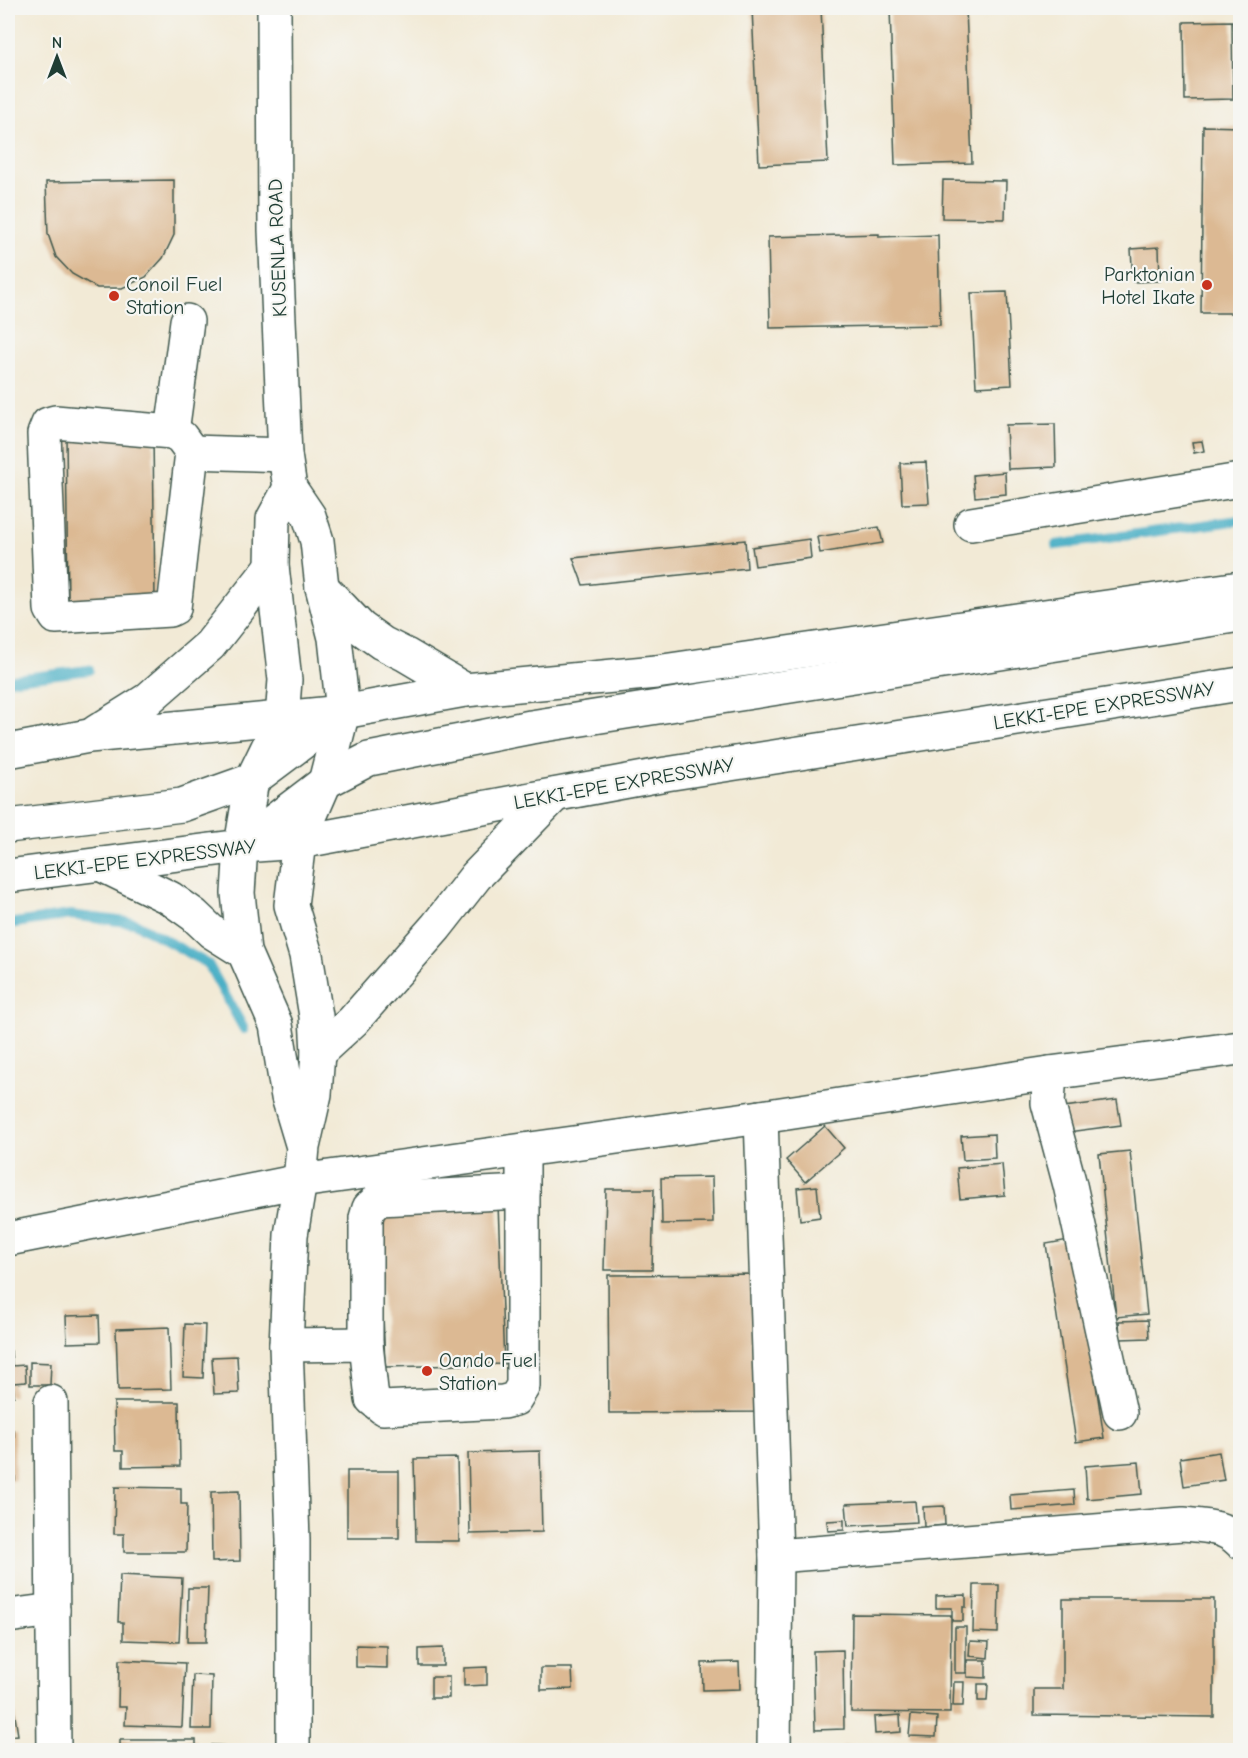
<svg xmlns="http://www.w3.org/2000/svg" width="1248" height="1758" viewBox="0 0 1248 1758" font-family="'Comic Neue',sans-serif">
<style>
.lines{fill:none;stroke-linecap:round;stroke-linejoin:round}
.stream{stroke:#46aec5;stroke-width:10}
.building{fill:#dcb993}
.minor-casing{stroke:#3f574c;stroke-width:36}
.major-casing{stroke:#3f574c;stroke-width:36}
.highway-casing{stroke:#3f574c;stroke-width:36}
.minor{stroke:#fff;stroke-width:33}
.major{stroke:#fff;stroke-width:33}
.highway{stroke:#fff;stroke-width:33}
.poi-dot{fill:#c8321e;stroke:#f6f6f2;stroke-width:2}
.labels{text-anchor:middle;stroke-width:4.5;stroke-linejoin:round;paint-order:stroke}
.street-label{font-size:20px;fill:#1f3d34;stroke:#f6f6f2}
.poi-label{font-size:20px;fill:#1f3d34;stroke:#f6f6f2;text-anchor:start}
</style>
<rect width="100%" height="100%" fill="#f6f6f2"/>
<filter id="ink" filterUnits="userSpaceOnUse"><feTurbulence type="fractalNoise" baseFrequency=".0167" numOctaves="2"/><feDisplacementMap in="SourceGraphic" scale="12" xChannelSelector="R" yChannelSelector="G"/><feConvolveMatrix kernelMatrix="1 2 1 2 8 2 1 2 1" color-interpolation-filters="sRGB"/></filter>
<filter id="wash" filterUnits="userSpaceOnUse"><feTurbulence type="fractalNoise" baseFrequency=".008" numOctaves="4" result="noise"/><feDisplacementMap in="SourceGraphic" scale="24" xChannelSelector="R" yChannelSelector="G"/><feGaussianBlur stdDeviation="1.35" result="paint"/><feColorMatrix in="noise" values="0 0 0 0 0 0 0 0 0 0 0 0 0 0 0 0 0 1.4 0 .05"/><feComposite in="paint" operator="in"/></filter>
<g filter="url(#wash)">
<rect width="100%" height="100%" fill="#f2ead6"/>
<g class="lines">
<g class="stream">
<polyline points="1056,545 1240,520"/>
<polyline points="8,680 89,670"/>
<polyline points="8,924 70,915 135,923 208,964 244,1029"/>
</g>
</g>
<g id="blocks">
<g class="building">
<polygon points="752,8 821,8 828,162 759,165"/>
<polygon points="890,8 966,8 972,163 895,165"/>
<rect x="1182" y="8" width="34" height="2"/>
<polygon points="1232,21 1233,99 1185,100 1184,22"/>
<polygon points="1203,126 1240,127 1240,313 1201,313"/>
<polygon points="174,180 174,235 163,258 146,277 122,288 97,288 72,274 56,257 48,234 46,182"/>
<polygon points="943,180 1006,181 1005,219 942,218"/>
<polygon points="879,234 879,237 938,235 940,325 770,328 768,237"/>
<polygon points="1159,247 1160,281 1133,282 1131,249"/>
<polygon points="1007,292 1012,385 976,387 971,293"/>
<polygon points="1055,424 1056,467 1008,469 1006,425"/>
<polygon points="153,434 155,602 68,603 66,435"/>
<polygon points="1202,441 1204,451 1194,453 1192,442"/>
<polygon points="926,462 929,503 902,504 900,463"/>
<polygon points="1005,472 1006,494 975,497 973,475"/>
<polygon points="879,527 883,543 820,553 817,537"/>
<polygon points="809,539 811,558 755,566 752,547"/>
<polygon points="745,540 747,568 583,585 573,558"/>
<polygon points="1117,1100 1121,1125 1068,1132 1064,1107"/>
<polygon points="825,1126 844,1148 805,1182 786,1160"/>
<polygon points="994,1134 995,1158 963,1160 961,1136"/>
<polygon points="1130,1151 1147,1314 1116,1317 1099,1154"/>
<polygon points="1002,1164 1005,1195 960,1199 957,1168"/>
<polygon points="712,1177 713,1223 662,1224 661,1178"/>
<polygon points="817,1186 820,1217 800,1220 797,1188"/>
<polygon points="606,1189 654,1189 652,1270 604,1270"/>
<polygon points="498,1204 504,1364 385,1367 379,1208"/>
<polygon points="1074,1239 1104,1438 1076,1442 1046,1244"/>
<polygon points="764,1274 765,1412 609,1413 608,1275"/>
<polygon points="99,1315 100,1342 67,1343 66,1316"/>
<polygon points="1148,1320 1149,1338 1120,1339 1119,1321"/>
<polygon points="185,1324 205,1325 203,1378 183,1377"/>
<polygon points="169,1327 171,1389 118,1390 116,1329"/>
<polygon points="8,1351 11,1351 12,1366 25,1365 26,1382 13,1383 14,1396 8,1396"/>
<polygon points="237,1356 239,1393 214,1394 212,1357"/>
<polygon points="30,1362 51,1363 50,1385 30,1385"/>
<polygon points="114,1402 179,1402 180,1466 123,1467 123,1451 115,1451"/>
<polygon points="8,1431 14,1431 15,1480 8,1480"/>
<polygon points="540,1451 542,1532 470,1534 468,1453"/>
<polygon points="1219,1452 1224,1480 1184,1486 1180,1458"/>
<polygon points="457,1458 459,1541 416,1541 414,1459"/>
<polygon points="1139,1462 1142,1494 1087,1499 1085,1466"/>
<rect x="347" y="1471" width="52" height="67"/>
<polygon points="115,1487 181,1488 181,1504 187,1504 186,1552 124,1552 124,1534 114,1534"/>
<polygon points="1074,1490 1075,1505 1011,1510 1010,1495"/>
<polygon points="239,1491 240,1561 212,1562 211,1492"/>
<polygon points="915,1501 917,1522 848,1526 846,1504"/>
<polygon points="944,1506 945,1525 924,1527 923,1507"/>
<polygon points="844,1520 844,1530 828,1531 827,1521"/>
<polygon points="120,1575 182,1578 179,1642 123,1640 123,1622 118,1622"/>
<polygon points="974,1585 999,1585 998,1633 973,1632"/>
<polygon points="188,1588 208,1588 206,1642 187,1642"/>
<polygon points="966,1595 966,1607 963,1607 963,1621 952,1621 952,1608 936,1608 936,1596"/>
<polygon points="1063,1599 1214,1599 1214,1717 1034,1715 1034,1689 1063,1689"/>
<polygon points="852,1614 951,1615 950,1713 851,1712"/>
<rect x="955" y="1627" width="11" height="46"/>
<polygon points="970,1641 989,1642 988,1658 969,1656"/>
<polygon points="356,1645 387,1646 387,1668 356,1667"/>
<polygon points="443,1648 443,1666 419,1666 419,1649"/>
<polygon points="843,1650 844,1729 815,1730 813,1651"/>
<polygon points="119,1660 185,1663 182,1727 125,1725 126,1707 118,1707"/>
<polygon points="967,1660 986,1660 986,1678 967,1677"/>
<polygon points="739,1662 740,1689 703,1690 702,1663"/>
<polygon points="487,1667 487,1685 464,1686 464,1668"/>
<polygon points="541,1668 572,1668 573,1689 541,1690"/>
<polygon points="8,1672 18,1735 8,1736"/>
<polygon points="193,1675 212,1676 211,1729 191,1729"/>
<rect x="431" y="1677" width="18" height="21"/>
<polygon points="954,1682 964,1682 963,1706 953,1706"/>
<polygon points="978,1684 988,1684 987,1701 978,1701"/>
<polygon points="900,1715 901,1732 875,1734 874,1717"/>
<polygon points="911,1715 937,1717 936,1737 909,1736"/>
<rect x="120" y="1740" width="76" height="10"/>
<polygon points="211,1745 230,1746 230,1750 211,1750"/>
<polygon points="842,1746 928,1749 928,1750 842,1750"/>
</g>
</g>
</g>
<g filter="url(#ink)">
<use href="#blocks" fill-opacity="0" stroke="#3f574c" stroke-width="1.5"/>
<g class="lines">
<defs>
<g id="minor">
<polygon points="55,422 172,432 181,437 192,452 174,608 170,610 56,617 51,609 44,434 48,424"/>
<polyline points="172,432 187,321"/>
<polyline points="192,452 285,455"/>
<polyline points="971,524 1240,480"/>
<polyline points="1050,1073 1048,1103 1070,1185 1120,1413"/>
<polyline points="761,1117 776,1556 774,1750"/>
<polyline points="8,1239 300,1181 761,1117 1050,1073 1240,1048"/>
<polyline points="366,1344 366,1218 369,1208 379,1199 523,1192"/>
<polyline points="286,1345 366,1344 372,1399 383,1408 503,1402 515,1399 523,1386 523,1151"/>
<polyline points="51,1402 54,1750"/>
<path d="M776 1556 1183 1524C1203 1526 1226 1526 1240 1542"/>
<polyline points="8,1616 53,1610"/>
<polyline points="293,1750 293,1540 286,1345 291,1235 300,1181 303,1147 315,1094 318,1053 316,1016 306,955 291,905 299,842 325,782 343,712 335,638 322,587 317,541 309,516 290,488 273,519 272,566 285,680 282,718 252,780 241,846 238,893 244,952 276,1025 288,1097 303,1147"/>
</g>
<polyline id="major" points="274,8 275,230 285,455 290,488"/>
<g id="highway">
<polyline points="322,587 361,628 382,643 406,655 465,690"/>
<polyline points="96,732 147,700 210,645 272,566"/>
<polyline points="8,751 89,736 343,712 465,690 656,672 1240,588"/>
<polyline points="8,826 182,805 252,780 343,712"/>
<polyline points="241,846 325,782 369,759 531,727 1240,615"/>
<polyline points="100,864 170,898 194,915 212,932 244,952"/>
<polyline points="8,876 241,846 299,842 666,774 1240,684"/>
<polyline points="318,1053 353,1021 436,927 476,876 555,795"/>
</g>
</defs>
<use href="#minor" class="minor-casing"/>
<use href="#major" class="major-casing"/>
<use href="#highway" class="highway-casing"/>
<use href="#minor" class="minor"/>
<use href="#major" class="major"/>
<use href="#highway" class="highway"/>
</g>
</g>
<g class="poi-dot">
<circle cx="1207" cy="285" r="6"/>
<circle cx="114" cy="296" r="6"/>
<circle cx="427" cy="1371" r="6"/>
</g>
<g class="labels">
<g class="street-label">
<text transform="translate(277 248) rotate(-92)" y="7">KUSENLA ROAD</text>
<text transform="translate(1104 705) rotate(-9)" y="7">LEKKI-EPE EXPRESSWAY</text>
<text transform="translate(624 783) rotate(-10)" y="7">LEKKI-EPE EXPRESSWAY</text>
<text transform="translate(145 859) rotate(-7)" y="7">LEKKI-EPE EXPRESSWAY</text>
</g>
<g class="poi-label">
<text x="1195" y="281" text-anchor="end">Parktonian<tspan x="1195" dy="23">Hotel Ikate</tspan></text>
<text x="126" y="291">Conoil Fuel<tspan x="126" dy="23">Station</tspan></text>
<text x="439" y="1367">Oando Fuel<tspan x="439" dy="23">Station</tspan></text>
</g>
</g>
<rect width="1248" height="1758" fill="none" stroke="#f6f6f2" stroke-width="30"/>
<g transform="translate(57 57)" stroke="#f6f6f2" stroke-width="4.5" paint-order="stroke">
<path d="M0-4.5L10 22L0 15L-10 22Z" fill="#1f3d34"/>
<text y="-9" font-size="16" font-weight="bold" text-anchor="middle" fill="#1f3d34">N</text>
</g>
</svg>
